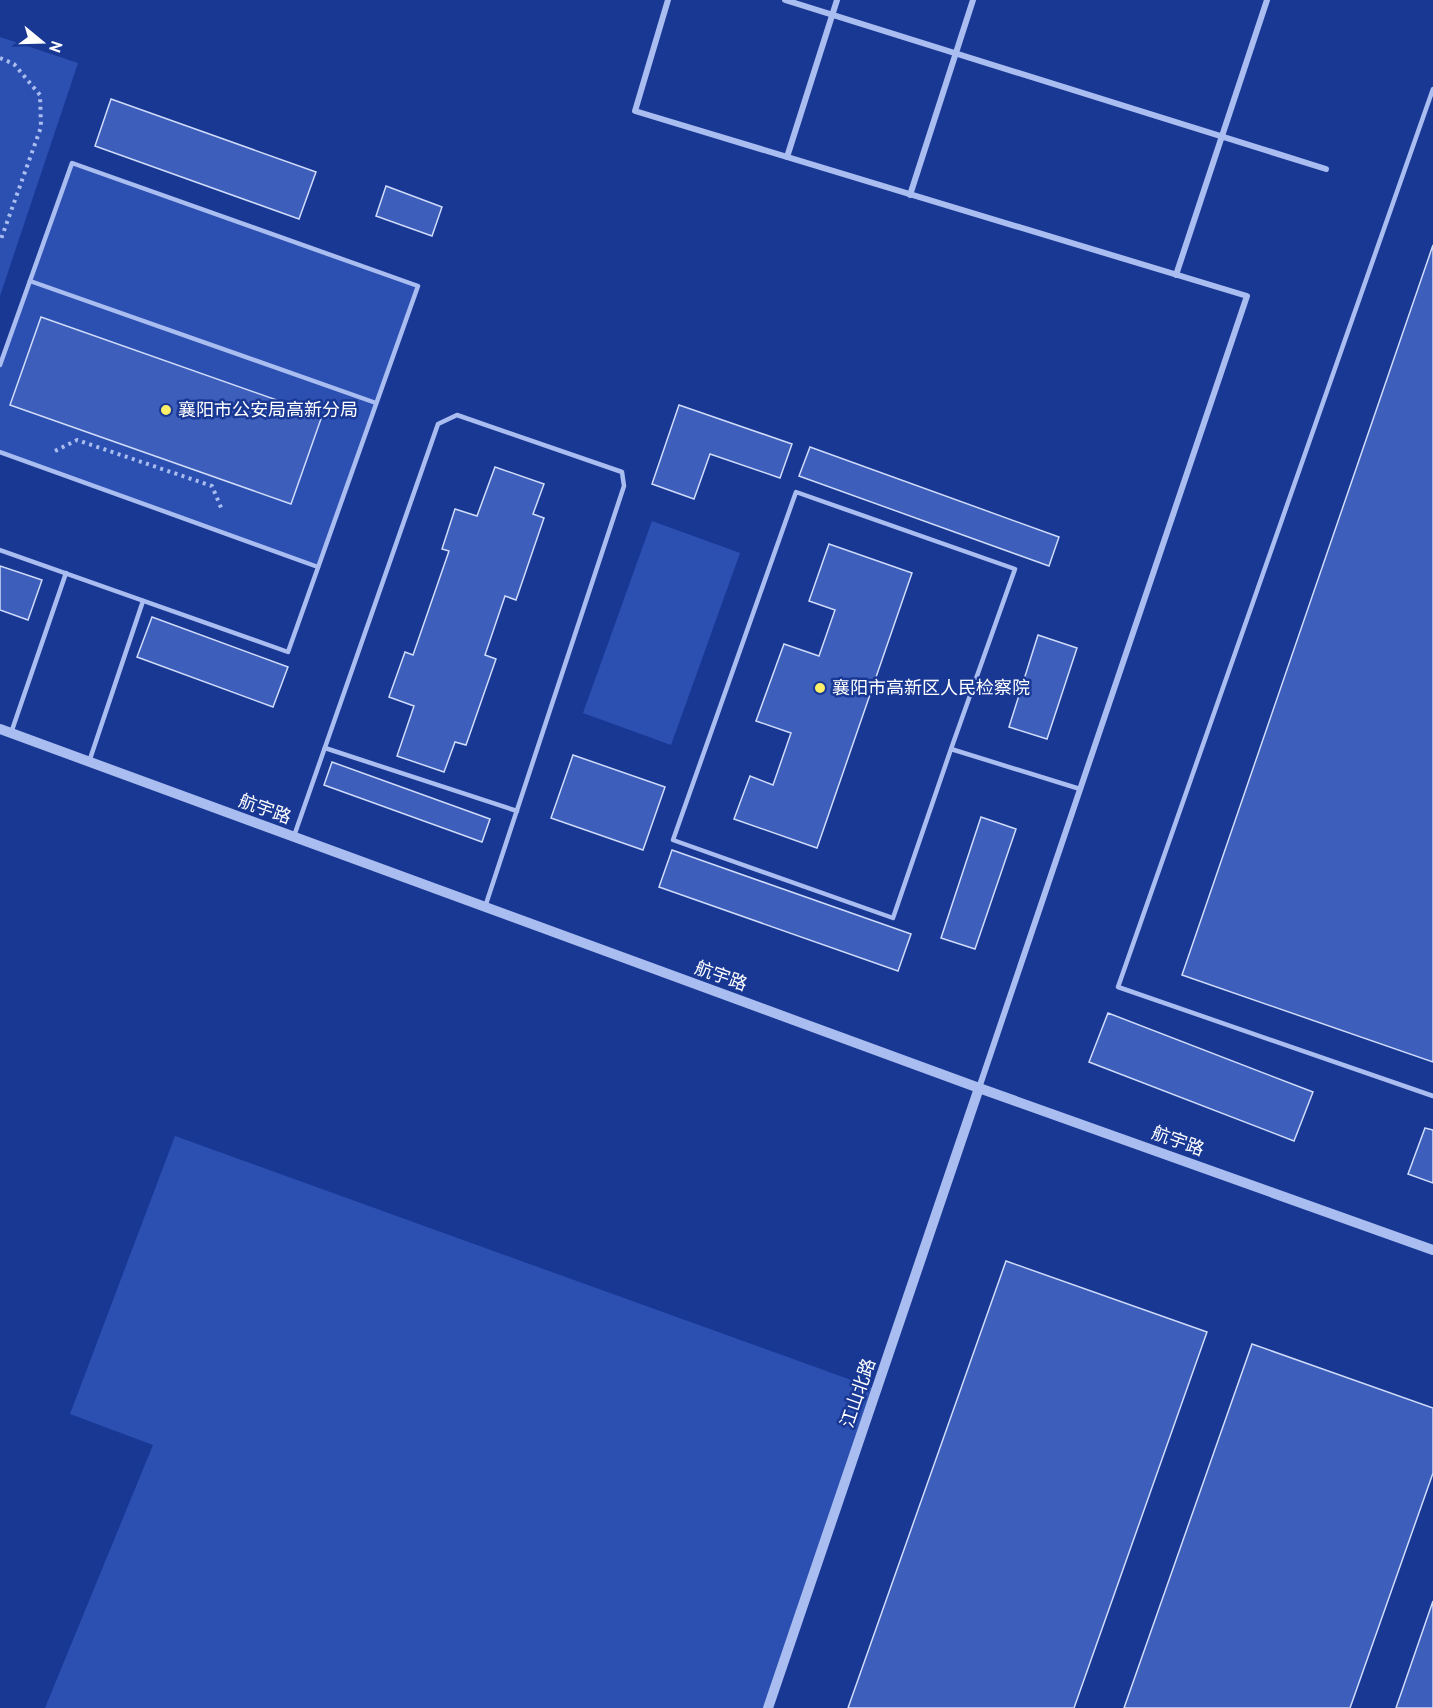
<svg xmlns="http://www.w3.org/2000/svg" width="1433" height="1708" viewBox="0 0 1433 1708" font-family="'PT Sans','Noto Sans SC',sans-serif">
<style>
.green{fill:#2c50b2}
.building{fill:#3d5eba;stroke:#d0dcfb;stroke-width:1.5}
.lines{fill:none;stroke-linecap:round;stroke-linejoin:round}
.path{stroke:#aabdf0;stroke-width:4;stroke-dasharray:3 4.5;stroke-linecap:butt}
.service{stroke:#aabdf0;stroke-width:4.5}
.minor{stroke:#aabdf0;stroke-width:6}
.tertiary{stroke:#aabdf0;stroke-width:10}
.poi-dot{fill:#ffef69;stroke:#193894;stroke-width:2}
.labels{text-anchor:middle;stroke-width:5;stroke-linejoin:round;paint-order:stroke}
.poi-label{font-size:18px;fill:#fff;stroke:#193894;text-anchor:start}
.street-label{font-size:18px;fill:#fff;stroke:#193894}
</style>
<rect width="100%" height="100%" fill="#193894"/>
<g class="green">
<polygon points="0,37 78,63 0,296"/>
<polygon points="72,163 418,286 318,567 0,452 0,365"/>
<polygon points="652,521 740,553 671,745 583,713"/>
<polygon points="175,1136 876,1389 768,1708 45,1708 153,1445 70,1414"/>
</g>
<g class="building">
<polygon points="111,99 316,172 299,219 95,146"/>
<polygon points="386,186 442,207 432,236 376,216"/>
<polygon points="1433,245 1433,1062 1182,975"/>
<polygon points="41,317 322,416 291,504 10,405"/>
<polygon points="679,405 792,444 780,478 710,454 694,499 652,484"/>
<polygon points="810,447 1059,537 1049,566 799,476"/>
<polygon points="495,467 544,484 533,514 544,518 516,600 505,596 485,655 496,659 466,745 455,742 444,772 397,756 414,706 389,697 405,652 413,655 449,551 442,549 455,509 477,516"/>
<polygon points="829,544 912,573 817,848 734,819 750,776 773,785 791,733 756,721 784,644 819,656 835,610 809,601"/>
<polygon points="0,566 42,580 28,620 0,610"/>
<polygon points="152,617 288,667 273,707 137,657"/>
<polygon points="1038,635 1077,648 1047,739 1009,727"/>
<polygon points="573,755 665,787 643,850 551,818"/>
<polygon points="332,762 490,819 482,842 324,785"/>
<polygon points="981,817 1016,829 975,949 941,938"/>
<polygon points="672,850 911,934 898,971 659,887"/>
<polygon points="1108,1013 1313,1092 1294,1141 1089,1062"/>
<polygon points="1425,1128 1433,1130 1433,1183 1408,1174"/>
<polygon points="1006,1261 1207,1332 1074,1708 848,1708"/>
<polygon points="1252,1344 1433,1408 1433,1473 1350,1708 1124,1708"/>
<polygon points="1433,1601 1433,1708 1396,1708"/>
</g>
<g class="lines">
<g class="path">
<polyline points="0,58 14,64 40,95 41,127 0,242"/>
<polyline points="55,451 77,440 212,486 222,510"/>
</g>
<g class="service">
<polyline points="1433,89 1118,987 1433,1096"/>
<polyline points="30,281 376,403"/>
<polyline points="0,365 72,163 418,286 288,652 0,550"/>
<polyline points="0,452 318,567"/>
<polyline points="11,733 66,573"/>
<polyline points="325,748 517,811"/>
<polyline points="951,749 893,918 673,840 796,492 1015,569 951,749 1080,789"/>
<polyline points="89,762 143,601"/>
<polyline points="294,836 438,424 457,415 622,472 624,486 485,907"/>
</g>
<g class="minor">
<polyline points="668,0 635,111 1247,296 979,1088"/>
<polyline points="785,0 1326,169"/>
<polyline points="787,157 837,0"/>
<polyline points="910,195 973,0"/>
<polyline points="1176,275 1267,0"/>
</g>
<g class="tertiary">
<polyline points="0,729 979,1088 1433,1250"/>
<polyline points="768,1708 979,1088"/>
</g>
</g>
<g class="poi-dot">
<circle cx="166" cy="410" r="6"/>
<circle cx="820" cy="688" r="6"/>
</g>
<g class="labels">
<g class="poi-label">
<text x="178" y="416">襄阳市公安局高新分局</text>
<text x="832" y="694">襄阳市高新区人民检察院</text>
</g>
<g class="street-label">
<text transform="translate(265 809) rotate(20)" y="6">航宇路</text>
<text transform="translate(721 976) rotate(20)" y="6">航宇路</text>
<text transform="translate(1178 1141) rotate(20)" y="6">航宇路</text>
<text transform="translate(858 1393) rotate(-71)" y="6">江山北路</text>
</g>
</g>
<g transform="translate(42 42) rotate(109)" stroke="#193894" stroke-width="4.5" paint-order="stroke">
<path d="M0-4.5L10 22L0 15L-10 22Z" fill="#ffffff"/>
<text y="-9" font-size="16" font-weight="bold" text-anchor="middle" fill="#ffffff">N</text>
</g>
</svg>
